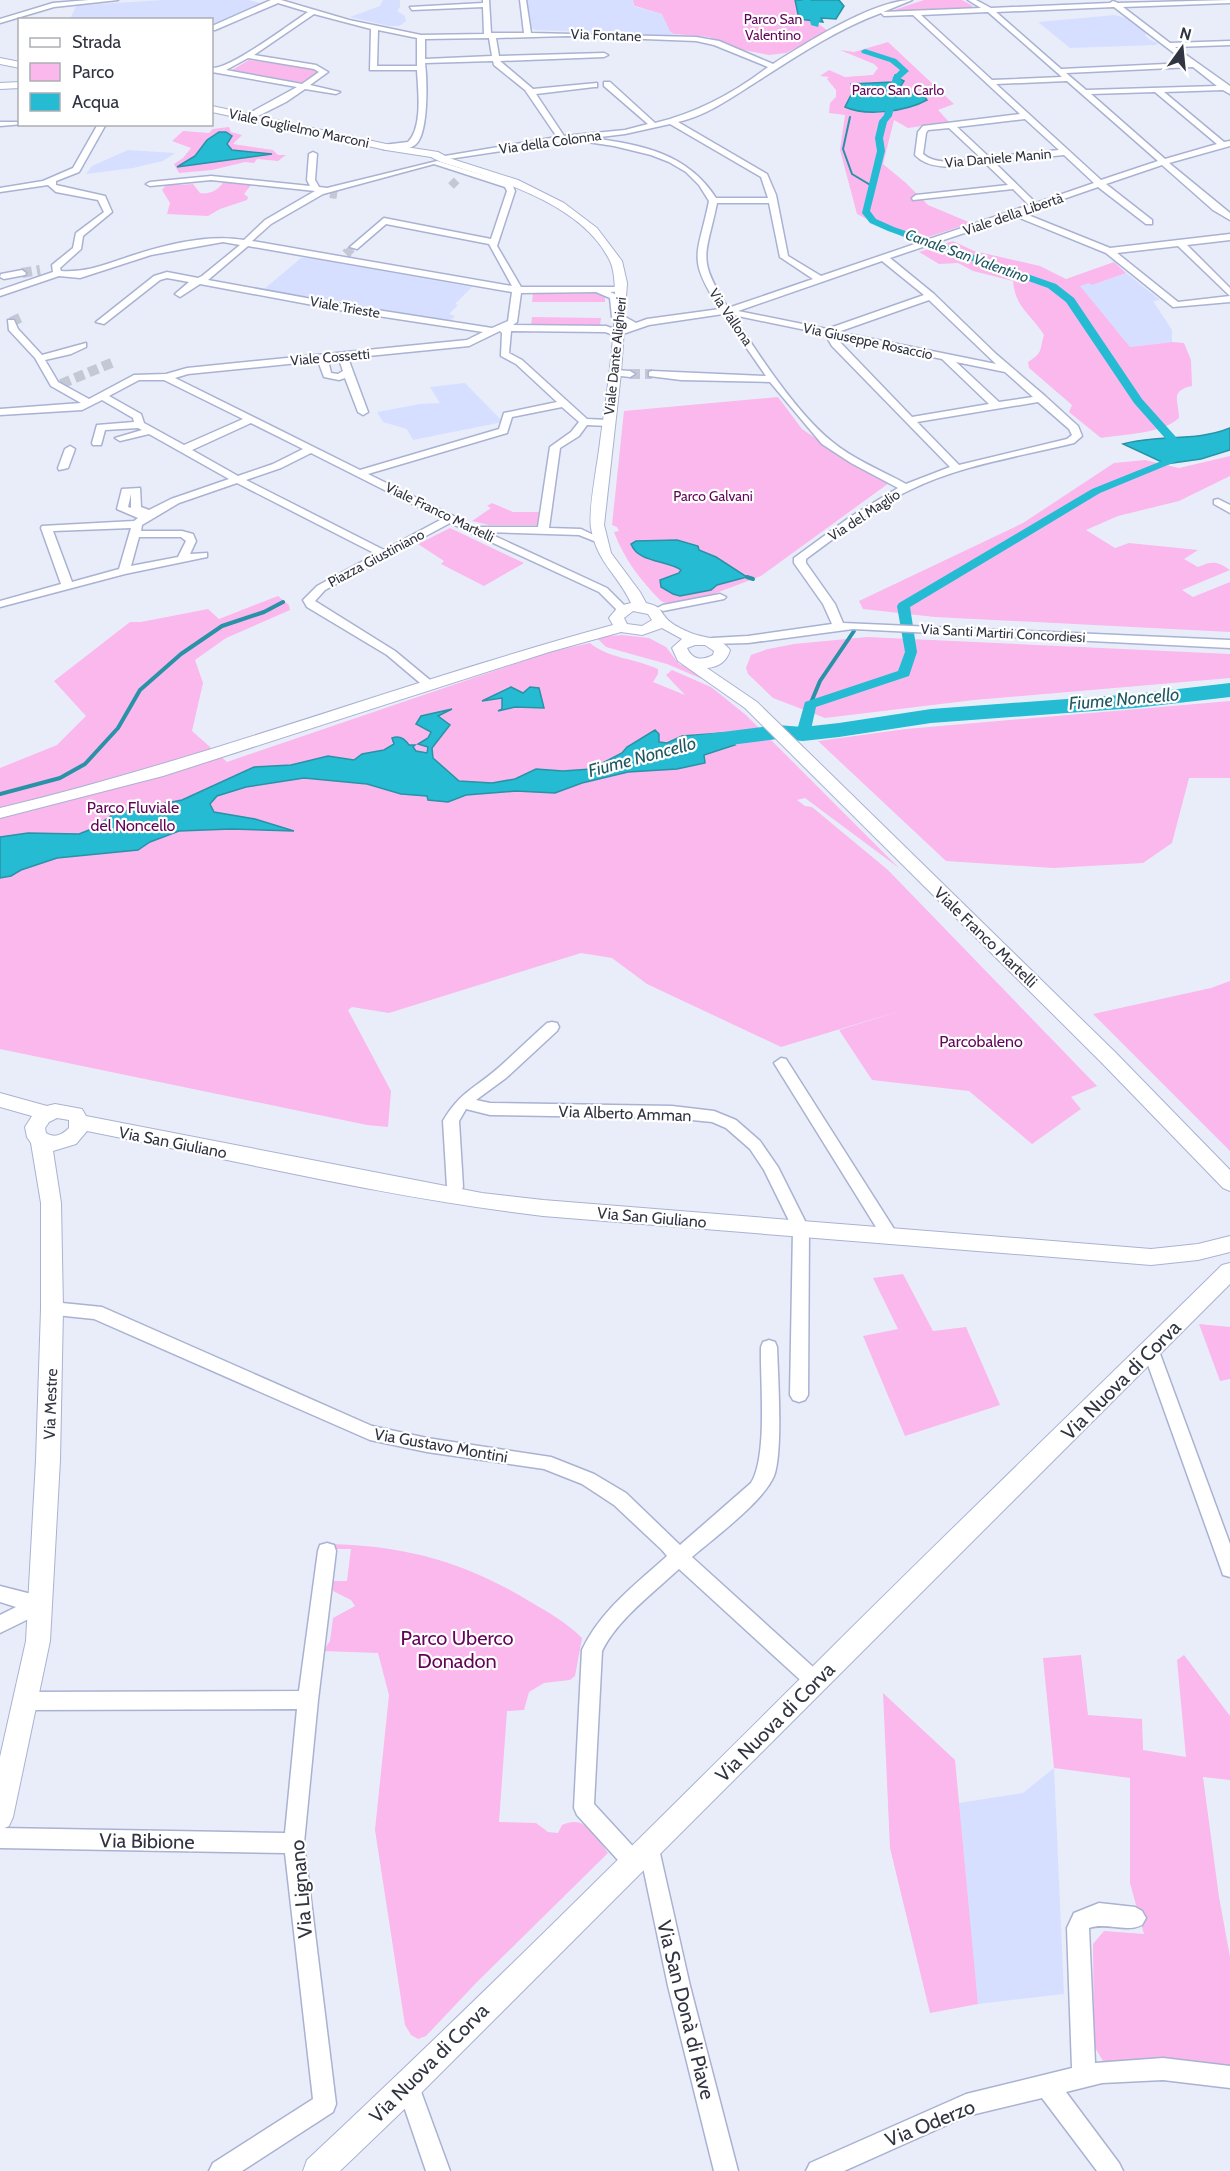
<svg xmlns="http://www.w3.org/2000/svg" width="1230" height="2171" viewBox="0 0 1230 2171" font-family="Cabin,sans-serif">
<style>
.built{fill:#d6dfff}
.green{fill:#fab8ec}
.water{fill:#24bbd3;stroke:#2892a7;stroke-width:1.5}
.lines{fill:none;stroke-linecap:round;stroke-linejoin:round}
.stream-far1{stroke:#2892a7;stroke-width:2}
.stream{stroke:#2892a7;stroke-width:4}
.canal{fill:#24bbd3;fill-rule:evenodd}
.river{fill:#24bbd3;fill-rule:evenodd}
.minor-tunnel-far1{stroke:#c4c8d5;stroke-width:8;stroke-dasharray:8 4;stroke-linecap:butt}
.minor-tunnel{stroke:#c4c8d5;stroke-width:10;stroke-dasharray:10 5;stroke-linecap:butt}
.minor-casing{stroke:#a9b2d2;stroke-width:3}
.major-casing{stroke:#a9b2d2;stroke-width:2}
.minor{fill:#fff;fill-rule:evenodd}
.major{fill:#fff;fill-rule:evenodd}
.labels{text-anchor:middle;stroke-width:4.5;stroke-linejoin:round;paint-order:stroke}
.far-park-label{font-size:14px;fill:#630459;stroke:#fff}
.far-street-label{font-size:14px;fill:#313441;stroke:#fff}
.far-water-label{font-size:15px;font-style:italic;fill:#1f5862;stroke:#fff}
.park-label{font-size:16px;fill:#630459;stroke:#fff}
.street-label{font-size:16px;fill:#313441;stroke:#fff}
.water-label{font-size:18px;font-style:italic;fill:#1f5862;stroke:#fff}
.near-street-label{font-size:20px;fill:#313441;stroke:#fff}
.near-park-label{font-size:20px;fill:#630459;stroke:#fff}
</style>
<rect width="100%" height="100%" fill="#e9edfa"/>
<g class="built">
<polygon points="164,0 248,0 261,3 212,25 212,20 70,19 76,6 81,5"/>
<polygon points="383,0 400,0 400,7 397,11 405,16 406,21 399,26 389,26 350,17 380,6"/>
<polygon points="525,0 633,0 633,6 662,14 674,34 681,36 535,30 530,28"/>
<polygon points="1115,15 1126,18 1147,33 1145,35 1150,40 1158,43 1156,45 1070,48 1038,22"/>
<polygon points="128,150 175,153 163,161 133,168 86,174 92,166"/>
<polygon points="301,258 308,258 472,287 455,304 458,305 449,314 455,316 449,322 360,306 358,304 263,290"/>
<polygon points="1126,273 1160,300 1153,301 1172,330 1172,342 1130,347 1079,286 1089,282 1092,285"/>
<polygon points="465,383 503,422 413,440 407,429 383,422 377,412 420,404 440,403 430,387"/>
<polygon points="1054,1768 1064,1994 978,2004 959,1803 1023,1793"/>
</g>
<g class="green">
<polygon points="633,0 795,0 799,19 816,22 828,31 786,53 769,55 734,48 709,37 674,34 670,31 662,14 632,5 634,5"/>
<polygon points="924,0 962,0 973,6 966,9 891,11"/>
<polygon points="888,42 954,104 938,110 949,122 908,128 894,120 883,164 906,183 928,205 971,223 913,242 857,214 840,150 845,115 829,113 830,103 836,97 836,90 827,79 829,77 820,76 829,70 845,77 873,75 878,68 874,64 840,50 854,52"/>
<polygon points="249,60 310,68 318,72 301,83 232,70"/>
<polygon points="229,127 231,132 242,135 233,144 273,150 278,155 286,155 278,161 257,159 254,163 245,162 212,170 179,173 174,164 183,158 191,148 172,141 183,131 209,133 213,129"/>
<path d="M225 179 245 181 243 184 251 185 244 194 248 197 247 200 220 209 208 216 167 214 170 203 162 190 167 184 178 182 179 185 193 184 200 193C211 195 220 189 225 179Z"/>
<path d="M953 241 974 251 1040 266 1066 279 1114 262 1126 273 1092 285 1089 283 1080 286 1130 347 1172 342 1184 343 1191 360 1192 386C1169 391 1179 401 1179 418 1162 434 1124 434 1101 438L1069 412 1072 405 1029 368 1028 362C1044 352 1039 350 1044 335 1032 315 1015 308 1013 281L973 271 958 263 939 264 919 252Z"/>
<polygon points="533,293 605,294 605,302 532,302"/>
<polygon points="532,317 601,318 600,326 531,325"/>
<path d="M778 397 802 429 858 467 889 483 761 576 695 601 668 604 661 601C641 581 624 559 614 532L619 531 617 527 612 525 624 411Z"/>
<path d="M1230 456V476L1179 501 1118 516 1086 530 1115 548 1129 543 1198 550 1184 559 1198 567C1212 561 1217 561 1230 570L1182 590 1193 597 1230 582V632L935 617 863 609 859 601 1023 523 1114 463 1145 460 1179 468Z"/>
<polygon points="492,503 513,512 540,512 538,525 489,525 472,521 491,508 487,506"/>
<polygon points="450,528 524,563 484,586 441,564 444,561 418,544"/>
<path d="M278 596 289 605 290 610 226 638 195 660 203 683 192 731 227 762 550 652 590 643C607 658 637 659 658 669V674L653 682 685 695 666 675 672 670 711 687 746 715 899 868 805 798 797 800 805 806 812 807 888 870 1097 1086 1071 1097 1081 1109 1032 1144 969 1091 872 1080 839 1030 906 1009 781 1047 647 984 612 958 581 953 389 1013 352 1007 348 1010 391 1091 388 1127 367 1125 0 1049V768L57 745 86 716 54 681 130 622H141L208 609 219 619Z"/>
<polygon points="622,635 649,638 666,647 679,664 696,671 707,681 667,664 606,647 596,637"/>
<polygon points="867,637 1230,654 1230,678 974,700 825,718 773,698 748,674 746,668 751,655 768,649 794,644"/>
<polygon points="1230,701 1230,778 1189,778 1172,843 1143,863 1053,868 946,861 818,741 906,729"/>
<polygon points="1230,981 1230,1151 1093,1014 1211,988"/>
<polygon points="903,1274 933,1331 966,1327 1000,1405 905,1436 863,1336 898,1329 873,1278"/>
<polygon points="1199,1324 1230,1327 1230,1379 1220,1381"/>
<path d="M331 1544C406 1546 465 1562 529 1601 548 1612 567 1623 582 1638L575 1676 570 1680 544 1683 529 1692 524 1710 507 1711 499 1822 536 1823 548 1832 558 1833 562 1825C586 1814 596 1836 608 1853L477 1982 426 2036 418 2039 411 2035 405 2025 375 1830 389 1695 378 1653 323 1651 330 1641 333 1618 355 1606 351 1600 333 1591V1581H347L351 1549H331Z"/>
<polygon points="1081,1655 1088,1715 1142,1719 1143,1750 1186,1757 1177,1660 1184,1655 1230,1716 1230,1780 1203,1777 1219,1897 1230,1957 1230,2069 1103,2061 1094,2046 1093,1944 1104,1931 1144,1934 1130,1883 1130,1778 1054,1768 1043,1658"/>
<polygon points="883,1693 955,1760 978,2004 930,2013 890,1848"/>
</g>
<g class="water">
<polygon points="795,0 839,0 844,6 836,19 821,18 823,22 799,19"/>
<path d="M906 72 898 78 904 81 900 87 923 95 927 100C907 111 867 117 845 107L853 91 851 84 893 82 895 75Z"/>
<polygon points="219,132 226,132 232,136 227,144 232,150 272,154 177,167 195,156 207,140"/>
<path d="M1230 428V450L1201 459 1166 464 1123 444C1158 434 1196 442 1230 428Z"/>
<path d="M677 540 698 546 699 550 716 557 747 577 717 585 711 590 680 596 673 594 661 587 660 580 679 573 681 570C667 560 638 563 631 544L636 541Z"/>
<polygon points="511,687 523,693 530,687 539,688 544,708 515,707 498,711 502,709 502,698 482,701"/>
<path d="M452 709 438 716 450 725 432 748 433 758 459 781 492 783 515 779 536 769 563 771 591 769 622 753 627 747 655 730 659 734V742L667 743 682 736 722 733 735 745 704 755 705 763 677 769 628 772 582 783 555 793 516 791 466 795 448 802 428 800 427 796 401 794 367 784 304 778 246 787 217 796 210 804 214 812 255 819 294 831 231 829 179 831 150 842 138 850 57 858 21 870 11 876 0 878V837L28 833 79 834 94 828 115 813 182 800 254 767 291 765 328 756 354 760 362 754 384 750 394 744 392 738C400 735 405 739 409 745H415L413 747 416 751 427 753 428 747 418 744 428 738 431 732 416 724 421 716Z"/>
</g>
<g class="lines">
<polyline class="stream-far1" points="850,117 843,149 852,174 872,186"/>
<g class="stream">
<polyline points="747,577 753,579"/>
<polyline points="810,705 820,681 854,631"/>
<polyline points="0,794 60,778 85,764 118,728 140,690 181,654 222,626 264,612 283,602"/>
</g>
<g class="canal">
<polygon points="802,0 810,0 821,14 818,27 811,25 810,20 813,14"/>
<polygon points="865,49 896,59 909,71 901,78 892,116 887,122 883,138 885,151 870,211 876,219 894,227 1056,284 1074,298 1142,399 1192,455 1100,493 910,607 917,652 909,676 816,707 810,734 803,738 796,734 805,702 898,671 905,652 897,606 899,603 1092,489 1179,454 1134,403 1066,302 1048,288 888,231 870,223 862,213 877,151 875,138 879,121 884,115 893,77 900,70 890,62 862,53 861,51"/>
</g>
<polygon class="river" points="1230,683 1230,697 1135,708 931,723 839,737 803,741 777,739 691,750 683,748 680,743 683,738 691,736 777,725 803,727 839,723 931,709 1135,694"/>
<g class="minor-tunnel-far1">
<polyline points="451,186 458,179"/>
<polyline points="330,194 337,195"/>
<polyline points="346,254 354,247"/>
</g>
<g class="minor-tunnel">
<polyline points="346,254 348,252"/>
<polyline points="22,273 40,270"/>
<polyline points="11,322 24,316"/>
<polyline points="630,374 652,374"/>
<polyline points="61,384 116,361"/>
</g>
<defs>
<g id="minor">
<polygon points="89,0 118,0 54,7 0,23 0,19 53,3"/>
<path d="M271 0H281L349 20 421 35 484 34 483 7 412 10 410 7 483 3V0H489L491 33H524L520 0H526L531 33 696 37 719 41 773 64C806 43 874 0 912 0L883 12 981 8 968 0H976L991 8 1110 3 1113 1 1118 3 1230 0V3L1123 7 1170 43 1230 41V45L1175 47 1230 86V94L1223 90 1164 92 1224 142 1230 141V146L1169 163 1230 213V220L1213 210 1162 165 1106 184 1152 220V224H1146L1098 187 1023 213 1110 248 1230 234V240L1187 245 1230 288V296L1178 246 1117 253 1178 302 1230 296V302L1173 307 1106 253 1015 216 890 258 934 294 996 354 1045 396 1078 426 1082 436 1074 443C1018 457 961 465 910 490 872 508 839 535 806 559V563L835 604 843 623 1230 640V648L853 629 748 643 708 644 706 642 712 638 748 636 832 624 823 604 794 563V558L850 517 898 488 851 463 822 444 770 382 681 380 649 376V372L652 371 766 376 723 314 649 325 617 336 605 332 511 331 509 353 522 360 587 419 608 420 613 423 608 426 587 425 579 436 560 448 549 528 581 529 604 540 599 543 579 535 486 532 607 588 627 608V612H619L599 592 450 523 325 590 315 601 395 651 436 685 430 689 426 688 387 655 307 607 303 600 317 586 376 554 237 483 179 503 142 525 141 531H182L193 534 196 541 190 554 207 553V557L125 574 0 607V601L61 584 41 528 42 526 134 521 138 518 117 509 122 489 140 488 141 507 149 510 171 499 229 479 149 434 120 441 115 438 142 430 138 428 105 430 101 445H93L92 443 97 425 134 422 133 418 102 400 82 410 0 415V409L81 403 51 386 35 358 9 330 8 320H14L18 329 42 355 86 343V347L71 354 45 360 58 382 89 399 134 375 166 374 187 368 467 340 483 332 345 311 200 284 180 297 175 294 189 282 167 278 160 280 104 324 96 322 154 276 167 272 198 278 202 276 240 245 223 242 151 255 80 278 59 276 0 296V290L53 272 52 265 73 248 76 233 104 212 98 200 56 192 48 185 0 192V188L43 181 73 168 98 124H106L79 172 56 181V185L105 196 112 212 83 236 81 249 60 268 61 271C88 273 109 263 134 255 167 244 209 234 244 240L265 220 315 191 211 180 150 186 146 184 150 182 211 176 310 186 307 180 309 154 313 152 317 154 315 180 319 187 327 188 437 161 512 184 515 191 497 246 521 287H624V291L610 292 619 296 620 314 636 323 647 319 720 309C686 257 698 256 709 201L699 185 686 172 669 162 651 155 614 146 574 140 442 160 441 158 445 156 557 137 525 90 494 65 493 61 425 63C427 78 429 135 415 145 407 151 392 150 383 149V145L408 142C423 127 418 90 417 70H370L371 29 314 14 254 55 316 65 328 72 310 85 340 92 336 94 305 89 286 102 252 119H246V115L297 87 212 72V68C229 70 290 24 308 12L278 3 215 30H212V26ZM1114 7 1187 63 1061 69 996 12ZM988 12 1062 77 992 80 921 15ZM881 13 884 16 913 15 1020 114 923 126 918 132 915 155C932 173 963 165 985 163L1008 185 916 195 912 198 913 200 1013 189 1029 205 821 276 788 256 776 195 767 174 678 122C709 115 737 94 764 77 801 53 840 28 881 13ZM378 30 417 38V66H377ZM567 36 696 41 714 45 768 67C734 93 697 113 655 123L610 82H604V86L648 124 625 130 564 136 536 94 594 87H597V83L533 89 500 61 604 57 608 55 604 53 499 56 496 38ZM489 38 492 56 425 59V39ZM248 58 314 69 319 72 302 84 226 70ZM1193 67 1217 86 1086 90 1066 73ZM1067 81 1158 161 1101 180 996 84ZM1155 92 1217 144 1165 159 1091 94ZM1025 119 1059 150 989 157 957 127ZM670 124 761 177 768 198H716C687 153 642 145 592 138L625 134ZM949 128 981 158C963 160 938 167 923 154L926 133 928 130ZM1064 155 1094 183 1036 203 994 162ZM434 164 505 187 507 191 491 239 384 218 350 247 357 249 386 224 489 244 512 286 252 241 271 224 323 194ZM717 203H769L780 257 813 279 728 308C696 257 706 257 717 203ZM248 246 512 292 508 321 492 328 345 305 208 280ZM882 261 924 295 827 329 738 311ZM596 292 610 298 612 317 629 325 617 330 606 326 513 325 517 322 521 293ZM929 300 996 364 838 332ZM733 315 825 334 832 346 950 467 906 484C881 470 852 459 830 440 795 411 758 354 733 315ZM500 331 502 333 501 356 516 364 557 402 504 413 499 429 360 470 175 378 188 374 318 361 324 377 339 380 345 378 358 412 363 415 368 412 348 358 469 346ZM835 337 942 359 989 404 912 417ZM339 359 343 371 338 374 331 373 328 360ZM956 362 1005 372 1033 397 999 402ZM139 380H164L243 419 184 445 144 423 141 414 109 396ZM1038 402 1069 429 1072 435 1067 439 959 465 917 422ZM562 407 579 422 571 432 550 447 538 527H476L368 474 507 433 512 417ZM251 423 303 449 273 464 238 476 192 450ZM311 453 442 519 384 550 246 480 281 468ZM131 494V508L128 507ZM131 528 119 569 72 582 53 531ZM139 537H181L186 541 178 557 131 566Z"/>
<polygon points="0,122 20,122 20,124 24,124 0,126"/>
<polygon points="22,270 26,273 25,275 4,279 0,277 1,274"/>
<polygon points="615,370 630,371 635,374 630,377 612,375 610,373"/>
<polygon points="70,446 75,449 68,468 59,470 58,468 65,449"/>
<polygon points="1218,499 1230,505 1230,513 1214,504 1214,500"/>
<polygon points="720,594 726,597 724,599 663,611 657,608 663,605"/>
<path d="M552 1022 557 1023 559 1027 557 1031 506 1078 476 1100 490 1103 672 1106 714 1111 736 1120 760 1141 778 1167 809 1229 808 1395 805 1400 799 1402 793 1400 790 1395 793 1229 764 1170 750 1149 726 1128 712 1122 672 1118 490 1115 466 1109 459 1121 463 1187 457 1200H445L443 1196 447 1187 443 1121C460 1092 474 1089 497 1069 514 1054 530 1038 547 1023Z"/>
<polygon points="781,1058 786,1059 896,1232 898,1236 896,1240 890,1242 884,1240 774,1063"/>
<path d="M52 1302 102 1307 372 1426 427 1438 551 1457 594 1474 626 1493 680 1545 751 1483C768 1456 760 1381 761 1347L763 1342 769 1340 775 1342 777 1347C778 1376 783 1453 774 1476 763 1502 714 1538 692 1557L822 1675 825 1681 822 1687 815 1690 808 1687 679 1569C654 1592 617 1620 602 1651L594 1804 640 1854 639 1849 642 1842 649 1839 656 1842 659 1849 690 1986 738 2171H714L668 1986 643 1867 634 1873 627 1870 577 1815 574 1808 582 1650C600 1611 636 1584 667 1556L662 1550 614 1505 582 1484 544 1469 427 1452 370 1440 94 1319 46 1314 44 1309 46 1304Z"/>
<polygon points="1151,1344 1157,1346 1159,1351 1230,1544 1230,1577 1223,1575 1221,1569 1143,1351 1145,1346"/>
<polygon points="327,1543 334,1545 336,1551 318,1700 304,1843 336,2104 333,2112 242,2171 209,2171 213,2163 313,2099 285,1853 0,1848 0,1828 285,1833 297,1709 27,1710 20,1708 17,1701 20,1694 27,1692 299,1691 318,1551 320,1545"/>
<polygon points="0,1586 47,1598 49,1604 47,1610 0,1633 0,1615 16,1607 0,1602"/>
<path d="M1099 1903 1135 1907 1142 1911 1146 1918 1142 1925C1125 1933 1107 1922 1089 1928L1095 2063 1163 2058 1230 2066V2088L1163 2080 1102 2083 1066 2092 1119 2163 1123 2171H1097L1042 2098 967 2116 844 2171H806L810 2163 966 2094 1072 2068 1067 1928 1074 1913Z"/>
<polygon points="408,2075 416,2078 450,2171 426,2171 397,2086 400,2078"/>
</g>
<g id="major">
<polygon points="0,58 20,62 20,68 0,64"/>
<polygon points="20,82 20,88 0,89 0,83"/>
<path d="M212 106 386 144 438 152 449 158 518 180 564 203 597 228 622 261 627 283 621 373 604 525 611 553 640 592 646 603C662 607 658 609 667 619 672 625 689 633 697 635 710 639 720 637 730 650 727 661 719 667 707 668L757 702 1115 1052 1230 1170V1191L1223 1188 1101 1062 745 708 678 661 672 648 682 639 662 628 642 635 621 632 549 652 163 776 0 818V808C208 758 407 681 613 625L609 618 619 606 631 603C617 573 597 563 591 528 588 510 598 462 600 442 605 406 624 289 610 261 582 203 497 180 441 162L431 157 386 150 212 112ZM633 611 648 614 652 620 642 626 627 624 624 618ZM695 645H705L714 651 713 655C702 661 692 660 687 648Z"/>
<path d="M0 1093 47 1106 55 1104 82 1109 86 1116 482 1193 543 1200 1151 1249 1198 1244 1230 1236V1252L1198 1260 1151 1265 543 1216C390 1198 238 1161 87 1131L76 1144 53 1151 61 1203 63 1309 60 1460 50 1641 13 1817 9 1826 0 1830V1757L26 1641 36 1460 41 1309V1203L31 1143 27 1137 25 1127 32 1116 0 1107ZM57 1118 69 1120V1128C63 1134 55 1139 46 1133L45 1128 49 1122Z"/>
<path d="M1230 1263V1284L418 2096 340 2171H303L307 2160C476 2002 640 1838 804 1675 942 1537 1083 1402 1222 1265Z"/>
</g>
</defs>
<use href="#minor" class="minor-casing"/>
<use href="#major" class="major-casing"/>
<use href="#minor" class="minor"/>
<use href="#major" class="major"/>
</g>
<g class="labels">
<g class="far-park-label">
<text x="773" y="24">Parco San<tspan x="773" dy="16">Valentino</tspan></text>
<text x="898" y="95">Parco San Carlo</text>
<text x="713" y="501">Parco Galvani</text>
</g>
<g class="far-street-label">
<text transform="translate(606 35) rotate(2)" y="5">Via Fontane</text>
<text transform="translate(299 128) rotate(12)" y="5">Viale Guglielmo Marconi</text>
<text transform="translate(550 142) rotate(-8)" y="5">Via della Colonna</text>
<text transform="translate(998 158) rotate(-5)" y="5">Via Daniele Manin</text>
<text transform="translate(1013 214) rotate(-19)" y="5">Viale della Libertà</text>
<text transform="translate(345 307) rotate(10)" y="5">Viale Trieste</text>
<text transform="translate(731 317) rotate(56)" y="5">Via Vallona</text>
<text transform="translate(868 341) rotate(12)" y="5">Via Giuseppe Rosaccio</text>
<text transform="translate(615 356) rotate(-84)" y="5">Viale Dante Alighieri</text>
<text transform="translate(330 357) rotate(-5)" y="5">Viale Cossetti</text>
<text transform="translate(440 512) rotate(26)" y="5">Viale Franco Martelli</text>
<text transform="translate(864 515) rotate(-33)" y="5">Via del Maglio</text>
<text transform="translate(376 558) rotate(-28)" y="5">Piazza Giustiniano</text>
<text transform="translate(1003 633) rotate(3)" y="5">Via Santi Martiri Concordiesi</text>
</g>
<g class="far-water-label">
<text transform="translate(967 256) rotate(20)" y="5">Canale San Valentino</text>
</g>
<g class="park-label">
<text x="133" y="813">Parco Fluviale<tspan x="133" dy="18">del Noncello</tspan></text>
<text x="981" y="1047">Parcobaleno</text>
</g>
<g class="street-label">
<text transform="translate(986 937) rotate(44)" y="6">Viale Franco Martelli</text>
<text transform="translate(625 1113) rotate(2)" y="6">Via Alberto Amman</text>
<text transform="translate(173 1142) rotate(11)" y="6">Via San Giuliano</text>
<text transform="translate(652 1217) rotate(5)" y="6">Via San Giuliano</text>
<text transform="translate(50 1404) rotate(-88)" y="6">Via Mestre</text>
<text transform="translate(441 1445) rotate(10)" y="6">Via Gustavo Montini</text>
</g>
<g class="water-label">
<text transform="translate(1124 699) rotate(-5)" y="6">Fiume Noncello</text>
<text transform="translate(642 757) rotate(-15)" y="6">Fiume Noncello</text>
</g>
<g class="near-street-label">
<text transform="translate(1121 1380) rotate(-45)" y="7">Via Nuova di Corva</text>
<text transform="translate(775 1722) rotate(-45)" y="7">Via Nuova di Corva</text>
<text transform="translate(147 1841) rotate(1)" y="7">Via Bibione</text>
<text transform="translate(301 1889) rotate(-95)" y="7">Via Lignano</text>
<text transform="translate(686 2010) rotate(76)" y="7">Via San Donà di Piave</text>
<text transform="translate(429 2063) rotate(-45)" y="7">Via Nuova di Corva</text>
<text transform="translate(930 2123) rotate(-22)" y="7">Via Oderzo</text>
</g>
<g class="near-park-label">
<text x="457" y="1645">Parco Uberco<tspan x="457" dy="23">Donadon</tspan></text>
</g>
</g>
<rect x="18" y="18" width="195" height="108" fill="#ffffff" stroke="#adaeb3" stroke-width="1.5"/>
<rect x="30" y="38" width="30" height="9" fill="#ffffff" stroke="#adaeb3" stroke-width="1.5"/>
<text x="72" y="48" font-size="18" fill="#313441">Strada</text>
<rect x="30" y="63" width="30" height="18" fill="#fab8ec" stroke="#adaeb3" stroke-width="1.5"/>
<text x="72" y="78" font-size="18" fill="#313441">Parco</text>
<rect x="30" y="93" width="30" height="18" fill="#24bbd3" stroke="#adaeb3" stroke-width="1.5"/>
<text x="72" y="108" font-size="18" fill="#313441">Acqua</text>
<g transform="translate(1182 48) rotate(15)" stroke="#ffffff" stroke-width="4.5" paint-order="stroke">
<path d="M0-4.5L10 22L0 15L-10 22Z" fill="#313441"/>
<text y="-9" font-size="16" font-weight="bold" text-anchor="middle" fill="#313441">N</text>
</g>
</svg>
